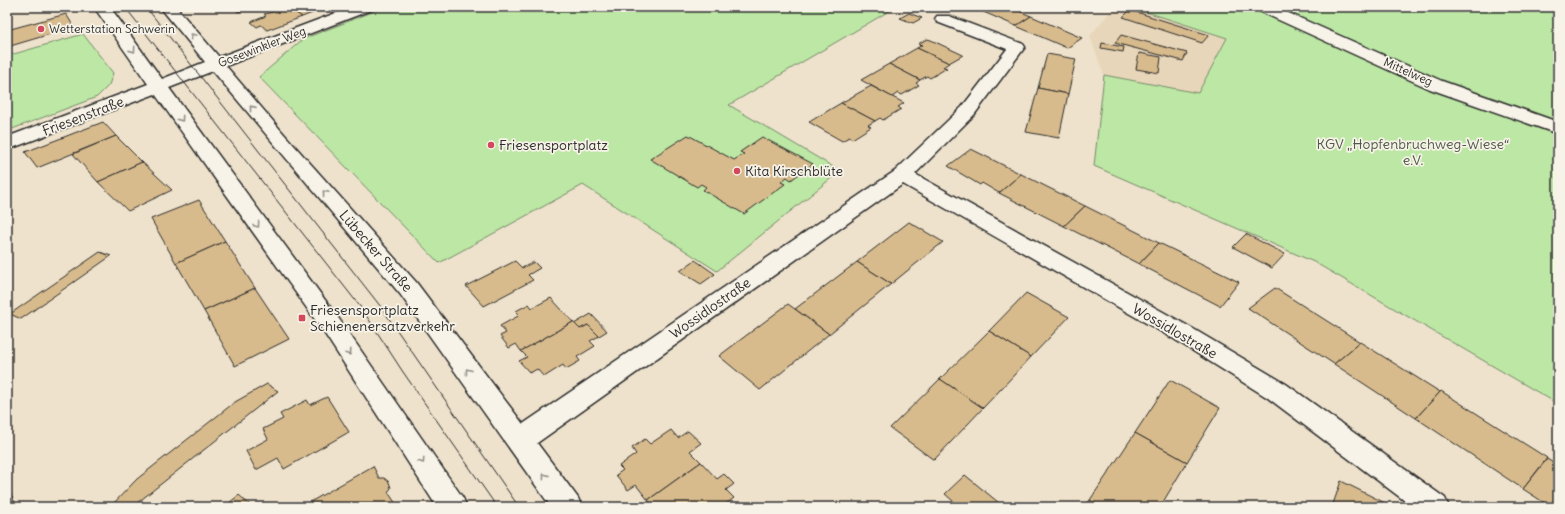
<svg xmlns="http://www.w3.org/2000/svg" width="1565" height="514" viewBox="0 0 1565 514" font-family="Delius,sans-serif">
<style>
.built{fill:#e7d6b9}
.green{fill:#bce7a4;stroke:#748968}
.building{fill:#d8bb8c;stroke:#2b2b2b}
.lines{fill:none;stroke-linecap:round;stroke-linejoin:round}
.minor-casing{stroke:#2b2b2b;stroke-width:3}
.minor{fill:#f7f3e8;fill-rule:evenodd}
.tram{stroke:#2b2b2b;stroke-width:1}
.oneway{stroke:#918f8a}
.poi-dot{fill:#d1495b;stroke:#f7f3e8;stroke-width:1.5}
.labels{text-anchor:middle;stroke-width:3.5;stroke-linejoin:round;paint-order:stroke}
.far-poi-label{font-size:12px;fill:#2b2b2b;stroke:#f7f3e8;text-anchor:start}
.far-street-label{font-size:12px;fill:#2b2b2b;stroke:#f7f3e8}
.street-label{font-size:14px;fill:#2b2b2b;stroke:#f7f3e8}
.park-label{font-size:14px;fill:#4f5a49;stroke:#f7f3e8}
.poi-label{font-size:14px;fill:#2b2b2b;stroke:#f7f3e8;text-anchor:start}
</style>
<rect width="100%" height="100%" fill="#eee2cc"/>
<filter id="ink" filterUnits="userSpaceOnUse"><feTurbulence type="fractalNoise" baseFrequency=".025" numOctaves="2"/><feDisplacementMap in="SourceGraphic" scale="8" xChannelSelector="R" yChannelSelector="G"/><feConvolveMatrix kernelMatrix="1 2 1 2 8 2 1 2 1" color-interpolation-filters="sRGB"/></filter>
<g filter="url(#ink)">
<polygon class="built" points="1114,7 1131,7 1227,38 1198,93 1104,75 1090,36"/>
<g class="green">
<polygon points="385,7 896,7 729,105 840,171 717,271 583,185 439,263 259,77 303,39"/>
<polygon points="1131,7 1558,7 1558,404 1314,262 1094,166 1104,75 1198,93 1227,38"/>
<polygon points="83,34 113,73 109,85 97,97 7,131 7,56"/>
</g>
<g class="building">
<polygon points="233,7 252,7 238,12"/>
<polygon points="288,7 302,17 267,30 261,25 257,27 251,22 266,16 264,14 277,11 276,12"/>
<polygon points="288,7 328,7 302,17"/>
<polygon points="972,7 1009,7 1031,16 1016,26"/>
<polygon points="1130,10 1209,35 1202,43 1123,17"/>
<polygon points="909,13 922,18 913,23 900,18"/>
<polygon points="66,14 74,27 7,47 7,30"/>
<polygon points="1031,16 1082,38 1067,48 1016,26"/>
<polygon points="1121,35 1187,53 1183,61 1115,43"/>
<polygon points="927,39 931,40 963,55 949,63 917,48 922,45 918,44"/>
<polygon points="1102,43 1124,47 1123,52 1101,48"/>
<polygon points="917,48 949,63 943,67 947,68 930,78 927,76 920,80 889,64"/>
<polygon points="1139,53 1161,57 1159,73 1136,69"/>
<polygon points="1047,54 1076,59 1068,94 1038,88"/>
<polygon points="889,64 920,80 916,83 919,85 902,95 898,93 892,97 861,80"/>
<polygon points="871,86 904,103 898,107 901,109 883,120 880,118 875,121 841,103"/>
<polygon points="1038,88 1068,94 1059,138 1026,132"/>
<polygon points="841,103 875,121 868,125 871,127 852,139 849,137 842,141 809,122"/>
<polygon points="103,122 116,136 37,168 25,152"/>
<polygon points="688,135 734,160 744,154 740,152 762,137 813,164 791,180 787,177 781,182 785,184 744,214 703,190 706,187 701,184 697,187 650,159"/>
<polygon points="116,136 142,162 98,182 73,154"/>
<polygon points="971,149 1021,174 999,193 982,183 980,185 948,166"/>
<polygon points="142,162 172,190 128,211 98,182"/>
<polygon points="1021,174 1085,206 1064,226 999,193"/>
<polygon points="199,200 225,241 176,263 151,219"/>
<polygon points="1085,206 1159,243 1139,264 1064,226"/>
<polygon points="909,222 943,242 891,284 857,262"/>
<polygon points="1246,234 1285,254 1272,268 1233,247"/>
<polygon points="225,241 255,288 204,311 176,263"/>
<polygon points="1159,243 1239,282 1220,306 1139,264"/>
<polygon points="100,252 111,256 21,319 10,314"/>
<polygon points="695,260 715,274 701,284 680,271"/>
<polygon points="515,261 522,268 534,262 540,268 528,275 533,280 484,306 466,286"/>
<polygon points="857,262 891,284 829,334 795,309"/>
<polygon points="255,288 289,339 235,366 204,311"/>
<polygon points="1275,288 1360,342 1334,364 1248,308"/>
<polygon points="1026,293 1069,317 1031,357 989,331"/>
<polygon points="551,298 573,322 521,351 516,344 509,348 500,336 506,333 500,326 520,315 516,311 529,304 532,308"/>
<polygon points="788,304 829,334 760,390 719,356"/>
<polygon points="591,314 607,331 599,336 588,325 580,329 574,324"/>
<polygon points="573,322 580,329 588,325 599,336 590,341 595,346 577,357 580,361 566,369 563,365 544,377 537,369 530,373 519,361 527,357 521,351"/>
<polygon points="989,331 1031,357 983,408 940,379"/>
<polygon points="1360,342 1440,392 1416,418 1334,364"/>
<polygon points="940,379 983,408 934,460 890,428"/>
<polygon points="1170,380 1220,408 1187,462 1135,433"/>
<polygon points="267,384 278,391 132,507 110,507 137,479 235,402"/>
<polygon points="1441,391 1547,458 1523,489 1416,418"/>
<polygon points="327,397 349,432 284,469 278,458 256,470 246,451 268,439 263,429 283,419 280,414 307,400 310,405"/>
<polygon points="671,430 678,438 688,431 701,443 690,451 701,462 648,500 636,485 628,490 616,475 623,470 619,466 636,454 632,448 645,439 650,444"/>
<polygon points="1135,433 1187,462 1160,507 1101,507 1090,500"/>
<polygon points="1547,459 1558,466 1558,507 1551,507 1523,489"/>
<polygon points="701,462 717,479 724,474 734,484 726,490 734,498 722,507 654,507 648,500"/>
<polygon points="373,466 379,478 384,478 389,482 391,488 388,492 398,507 306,507 305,505"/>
<polygon points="965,475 1004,507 960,507 945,494"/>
<polygon points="1341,481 1393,507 1332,507"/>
<polygon points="7,486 17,507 7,507"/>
<polygon points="239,495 252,507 224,507"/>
<polygon points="1090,500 1101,507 1085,507"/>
</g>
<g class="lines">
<defs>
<g id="minor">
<polygon points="94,7 110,7 162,79 205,62 160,7 176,7 219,57 352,7 374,7 371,10 226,66 284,134 416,282 523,424 895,171 962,107 1007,49 937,22 935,19 937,16 949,16 1023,44 1025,47 974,115 915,174 1190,327 1286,384 1445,498 1449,507 1413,507 1268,398 1174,339 903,184 537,443 578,498 582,507 551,507 400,294 213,71 169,88 339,319 463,498 467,507 437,507 323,331 155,94 7,150 7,137 148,84"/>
<polygon points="1254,7 1275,7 1442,81 1558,122 1558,134 1430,89 1257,10"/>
</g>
</defs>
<use href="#minor" class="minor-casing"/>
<use href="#minor" class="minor"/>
<g class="tram">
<polyline points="125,7 362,309 403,372 497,507"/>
<polyline points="146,7 381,307 519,507"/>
</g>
</g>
<defs><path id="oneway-chevron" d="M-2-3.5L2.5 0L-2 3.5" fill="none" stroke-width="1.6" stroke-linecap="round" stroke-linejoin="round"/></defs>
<g class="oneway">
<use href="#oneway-chevron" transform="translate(193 36) rotate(-131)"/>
<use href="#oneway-chevron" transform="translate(133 50) rotate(55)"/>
<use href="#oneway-chevron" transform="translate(252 108) rotate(-129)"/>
<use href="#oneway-chevron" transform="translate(181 119) rotate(55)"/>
<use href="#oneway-chevron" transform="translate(325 193) rotate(-131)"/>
<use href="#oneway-chevron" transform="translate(257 225) rotate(54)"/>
<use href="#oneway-chevron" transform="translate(349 353) rotate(56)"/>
<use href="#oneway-chevron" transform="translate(468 371) rotate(-126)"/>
<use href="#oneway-chevron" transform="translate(422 461) rotate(56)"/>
<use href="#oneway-chevron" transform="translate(545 476) rotate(-127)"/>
</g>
</g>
<g class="poi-dot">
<circle cx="41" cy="29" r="4"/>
<circle cx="491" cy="145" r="4"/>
<circle cx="737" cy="171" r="4"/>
<rect x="298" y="314" width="8" height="8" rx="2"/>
</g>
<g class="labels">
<g class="far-poi-label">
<text x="49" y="33">Wetterstation Schwerin</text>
</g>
<g class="far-street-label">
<text transform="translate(262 47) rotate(-21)" y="4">Gosewinkler Weg</text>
<text transform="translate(1408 72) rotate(24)" y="4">Mittelweg</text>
</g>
<g class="street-label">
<text transform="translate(83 116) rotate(-21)" y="5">Friesenstraße</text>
<text transform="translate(376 251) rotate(49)" y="5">Lübecker Straße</text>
<text transform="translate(710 308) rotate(-35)" y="5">Wossidlostraße</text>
<text transform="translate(1175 331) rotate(30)" y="5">Wossidlostraße</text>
</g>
<g class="park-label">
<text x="1413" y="149">KGV „Hopfenbruchweg-Wiese“<tspan x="1413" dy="16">e.V.</tspan></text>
</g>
<g class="poi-label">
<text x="499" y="150">Friesensportplatz</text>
<text x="745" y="176">Kita Kirschblüte</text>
<text x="310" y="315">Friesensportplatz<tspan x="310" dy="16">Schienenersatzverkehr</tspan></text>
</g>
</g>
<rect width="1565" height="514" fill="none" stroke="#f7f3e8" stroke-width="24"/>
<rect x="12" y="12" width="1541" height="490" fill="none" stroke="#2b2b2b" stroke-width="1.5" filter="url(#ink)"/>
</svg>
